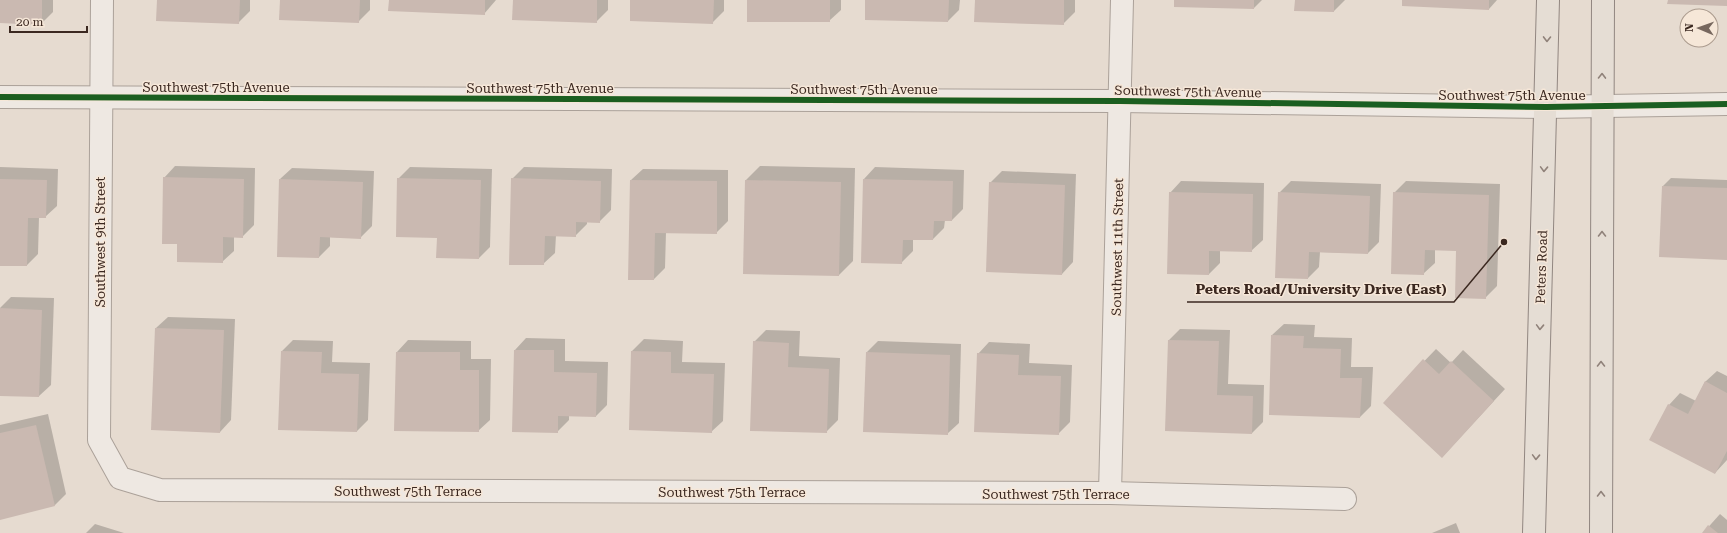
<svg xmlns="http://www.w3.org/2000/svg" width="1727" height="533" viewBox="0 0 1727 533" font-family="'Roboto Serif',serif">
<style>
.shadow{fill:#0003}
.building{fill:#cab9b1}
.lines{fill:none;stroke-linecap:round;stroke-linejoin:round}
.minor-casing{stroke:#aba199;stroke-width:24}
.major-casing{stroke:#918680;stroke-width:24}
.minor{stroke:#eee8e2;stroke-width:22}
.major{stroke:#e5ddd4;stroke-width:22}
.cycleway-casing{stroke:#f6e7d8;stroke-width:8}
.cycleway{stroke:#1b5e20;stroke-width:6}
.oneway{stroke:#90827a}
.labels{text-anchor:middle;stroke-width:3;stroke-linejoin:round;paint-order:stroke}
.street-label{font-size:13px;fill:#3b2820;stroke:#f6e7d8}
.leader{fill:none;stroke:#3b2820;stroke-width:1.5}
.callout-dot{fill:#3b2820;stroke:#f6e7d8;stroke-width:1.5}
.callout-label{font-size:14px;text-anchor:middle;font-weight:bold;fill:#3b2820;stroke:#f6e7d8;stroke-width:3;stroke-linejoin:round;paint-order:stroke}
</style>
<rect width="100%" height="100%" fill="#e6dbd0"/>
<g class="shadow">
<polygon points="0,0 53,0 53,12 41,24 0,22"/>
<polygon points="158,0 250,0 250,11 238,23"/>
<polygon points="281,0 370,0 370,10 358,22"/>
<polygon points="390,0 496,0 484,14"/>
<polygon points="514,0 608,0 608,10 596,22"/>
<polygon points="631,0 724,0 724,11 712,23"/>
<polygon points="748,0 841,0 841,10 829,21"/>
<polygon points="866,0 960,0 959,10 948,21"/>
<polygon points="976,0 1075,0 1075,12 1063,24"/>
<polygon points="1175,0 1262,0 1254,8"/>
<polygon points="1296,0 1345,0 1334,11"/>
<polygon points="1403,0 1497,0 1489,9"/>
<polygon points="175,166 255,168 254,225 242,237 234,237 234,251 222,262 178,243 164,178"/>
<polygon points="760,166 855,168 853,261 839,275 744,273 746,180"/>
<polygon points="0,167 58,169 57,206 45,217 39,217 38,254 27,265 0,265"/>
<polygon points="410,167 492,169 490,247 479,258 438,238 398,179"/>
<polygon points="524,167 612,169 611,210 599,222 587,221 587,224 575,236 556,235 555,253 543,264 512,179"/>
<polygon points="875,167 964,170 963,209 952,220 945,220 944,228 933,239 913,239 913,251 901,263 862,262 864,179"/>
<polygon points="292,168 374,171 372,226 360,238 330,237 330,246 319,257 280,179"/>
<polygon points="643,169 728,170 728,221 716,233 666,232 665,268 654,279 631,180"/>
<polygon points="1002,171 1076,174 1073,262 1062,274 990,183"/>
<polygon points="1671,178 1727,180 1727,259 1663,186"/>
<polygon points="1181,181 1264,183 1263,240 1251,251 1220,250 1220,263 1209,274 1170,193"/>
<polygon points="1291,181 1381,184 1379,242 1368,253 1320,252 1319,267 1308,278 1279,193"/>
<polygon points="1406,181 1500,184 1497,286 1485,298 1457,250 1435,250 1435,263 1423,274 1394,193"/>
<polygon points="11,297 54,298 51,385 39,396 0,395 0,308"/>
<polygon points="168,317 235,319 231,420 220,432 156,328"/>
<polygon points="1284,324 1315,325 1314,337 1352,338 1351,367 1373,367 1371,406 1360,417 1272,335"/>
<polygon points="1180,329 1230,330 1228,384 1264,385 1263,422 1252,433 1166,430 1169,340"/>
<polygon points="766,330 800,331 799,356 840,358 838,420 826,432 754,342"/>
<polygon points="526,338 565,339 565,361 608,362 607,405 596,416 569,416 569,420 557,432 513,431 515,350"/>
<polygon points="644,339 683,341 682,362 725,363 723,421 711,432 630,429 632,351"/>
<polygon points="293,340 333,341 332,362 370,363 368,420 357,431 282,351"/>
<polygon points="408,340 471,341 471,359 491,359 490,420 478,431 397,352"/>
<polygon points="878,341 961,344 959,423 947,434 867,352"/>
<polygon points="989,342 1030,344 1029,363 1072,365 1070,422 1058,434 978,354"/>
<polygon points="1436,349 1451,363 1463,350 1505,389 1442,457 1384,403"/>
<polygon points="1717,371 1727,376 1727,460 1715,473 1669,405 1680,393 1696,401 1705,382"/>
<polygon points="48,414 66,494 55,505 0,518 0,425"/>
<polygon points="1720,514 1727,520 1727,533 1703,533"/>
<polygon points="1456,523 1460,533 1432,533"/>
<polygon points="95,524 124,533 86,533"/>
</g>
<g class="building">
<polygon points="0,0 42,0 42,25 0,23"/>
<polygon points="157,0 240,0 239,24 156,21"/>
<polygon points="280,0 360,0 359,23 279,20"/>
<polygon points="389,0 485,0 485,15 388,11"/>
<polygon points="513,0 597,0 597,23 512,20"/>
<polygon points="630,0 714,0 713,24 630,21"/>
<rect x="747" y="0" width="83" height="22"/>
<polygon points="865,0 949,0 948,22 865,20"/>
<polygon points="975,0 1064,0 1064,25 974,22"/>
<polygon points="1174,0 1254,0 1254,9 1174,7"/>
<polygon points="1295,0 1334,0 1334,12 1294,11"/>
<polygon points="1402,0 1489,0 1489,10 1402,6"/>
<polygon points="1668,0 1727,0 1727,6 1667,4"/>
<polygon points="163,177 244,179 243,238 223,237 223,263 177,262 177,244 162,244"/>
<polygon points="397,178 481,180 479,259 436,258 437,238 396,237"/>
<polygon points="511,178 601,181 600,223 576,222 576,237 545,236 544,265 509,265"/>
<polygon points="0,179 47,180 46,218 28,218 27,266 0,266"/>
<polygon points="279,179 363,182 361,239 320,237 319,258 277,257"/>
<polygon points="863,179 953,181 952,221 934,221 933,240 903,240 902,264 861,263"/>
<polygon points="630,180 717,181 717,234 655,233 654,280 628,280"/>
<polygon points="745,180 841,182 839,276 743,274"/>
<polygon points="989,182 1065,185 1062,275 986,272"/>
<polygon points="1662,186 1727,188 1727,260 1659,257"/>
<polygon points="1169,192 1253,194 1252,252 1209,251 1209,275 1167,274"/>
<polygon points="1278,192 1370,196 1368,254 1309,252 1308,279 1275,278"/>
<polygon points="1393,192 1489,195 1486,299 1455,298 1456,251 1425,250 1424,275 1391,274"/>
<polygon points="0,308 42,310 39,397 0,396"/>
<polygon points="155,328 224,330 220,433 151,430"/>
<polygon points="1271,335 1304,336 1303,348 1341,349 1340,378 1362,378 1360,418 1269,415"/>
<polygon points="1168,340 1219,341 1217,395 1253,396 1252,434 1165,431"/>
<polygon points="753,341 789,343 788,367 829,369 827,433 750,431"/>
<polygon points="514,350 554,350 554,372 597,373 596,417 558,416 558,433 512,432"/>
<polygon points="281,351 322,352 321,373 359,374 357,432 278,430"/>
<polygon points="631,351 671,352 671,373 714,374 712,433 629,430"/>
<polygon points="396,352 460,352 460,370 479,370 479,432 394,431"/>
<polygon points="866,352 950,355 948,435 863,432"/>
<polygon points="977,353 1019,355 1018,375 1061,376 1059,435 974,432"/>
<polygon points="1423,359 1439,374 1451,361 1494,401 1442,458 1383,403"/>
<polygon points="1705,381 1727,393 1727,451 1715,474 1649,440 1668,404 1688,414"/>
<polygon points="36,425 55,506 0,520 0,433"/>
<polygon points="1708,525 1718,533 1702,533"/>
</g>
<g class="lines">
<defs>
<g id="minor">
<polyline points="102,0 99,440 120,478 160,490 1110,493 1345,499"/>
<polyline points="0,97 1120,101 1546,107 1727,104"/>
<polyline points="1110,493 1122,0"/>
</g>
<g id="major">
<polyline points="1534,533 1548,0"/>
<polyline points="1601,533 1603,0"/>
</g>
</defs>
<use href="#minor" class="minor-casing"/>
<use href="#major" class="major-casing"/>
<use href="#minor" class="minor"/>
<use href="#major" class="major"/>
<defs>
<polyline id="cycleway" points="0,97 1120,101 1546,107 1727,104"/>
</defs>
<use href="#cycleway" class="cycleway-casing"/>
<use href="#cycleway" class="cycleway"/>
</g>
<defs><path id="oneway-chevron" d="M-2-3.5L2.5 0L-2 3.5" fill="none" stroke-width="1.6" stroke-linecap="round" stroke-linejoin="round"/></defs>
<g class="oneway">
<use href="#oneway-chevron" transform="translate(1547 39) rotate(91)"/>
<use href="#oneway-chevron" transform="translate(1602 76) rotate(-89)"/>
<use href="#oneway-chevron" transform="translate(1544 169) rotate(92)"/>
<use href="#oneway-chevron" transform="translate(1602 234) rotate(-90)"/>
<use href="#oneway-chevron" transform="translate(1540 327) rotate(92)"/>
<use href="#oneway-chevron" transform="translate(1601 364) rotate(-90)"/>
<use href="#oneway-chevron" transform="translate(1536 457) rotate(92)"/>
<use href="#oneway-chevron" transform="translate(1601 494) rotate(-90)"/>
</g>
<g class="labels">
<g class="street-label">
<text x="216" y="92">Southwest 75th Avenue</text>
<text x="540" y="93">Southwest 75th Avenue</text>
<text x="864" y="94">Southwest 75th Avenue</text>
<text transform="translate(1188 91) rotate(1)" y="5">Southwest 75th Avenue</text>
<text x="1512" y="100">Southwest 75th Avenue</text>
<text transform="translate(100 242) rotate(-90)" y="5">Southwest 9th Street</text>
<text transform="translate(1117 247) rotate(-89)" y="5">Southwest 11th Street</text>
<text transform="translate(1541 267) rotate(-88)" y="5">Peters Road</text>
<text x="408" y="496">Southwest 75th Terrace</text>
<text x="732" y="497">Southwest 75th Terrace</text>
<text x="1056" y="499">Southwest 75th Terrace</text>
</g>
</g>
<path class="leader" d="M1504 242L1454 302H1187"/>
<circle class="callout-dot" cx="1504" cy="242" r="4"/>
<g class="callout-label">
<text x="1321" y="294">Peters Road/University Drive (East)</text>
</g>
<g transform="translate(1699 28) rotate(272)"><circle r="19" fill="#f6e7d8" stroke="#ab9b8e"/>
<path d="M0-3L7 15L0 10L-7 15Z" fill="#77675e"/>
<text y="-6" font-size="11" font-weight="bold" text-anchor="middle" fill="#3b2820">N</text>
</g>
<path d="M10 26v6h77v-6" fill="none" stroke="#3b2820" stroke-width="2"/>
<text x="16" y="26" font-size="12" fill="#3b2820" stroke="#f6e7d8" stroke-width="3" paint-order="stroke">20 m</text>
</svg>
